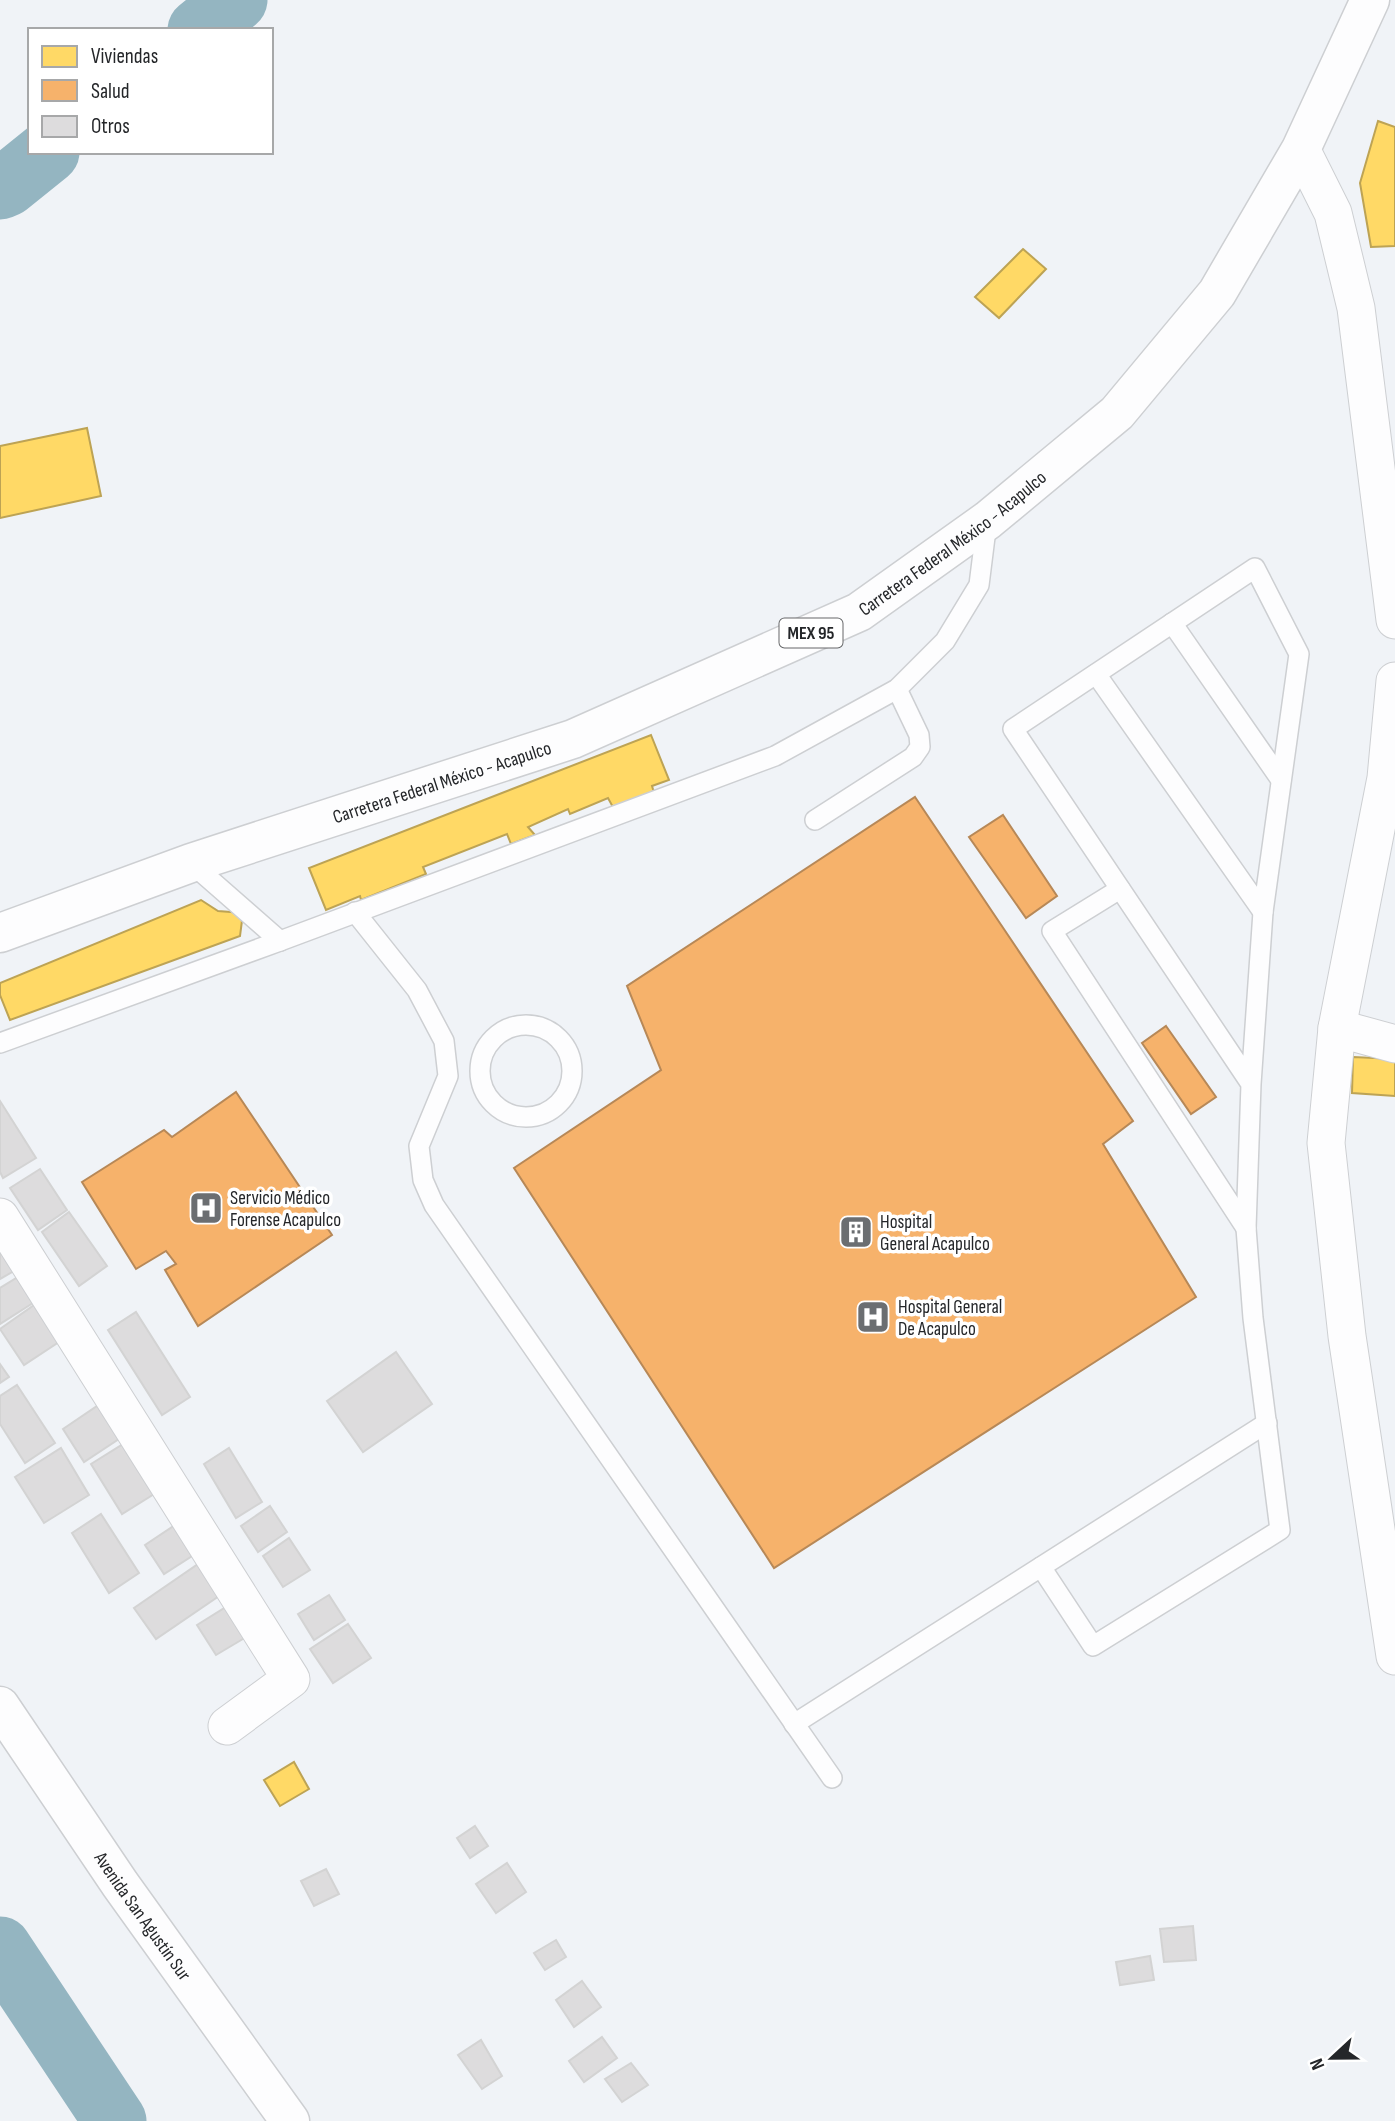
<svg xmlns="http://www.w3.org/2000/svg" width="1395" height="2121" viewBox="0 0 1395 2121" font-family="'Sofia Sans Condensed',sans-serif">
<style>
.homes{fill:#ffd966;stroke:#bda354;stroke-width:2}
.health{fill:#f6b26b;stroke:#b78857;stroke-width:2}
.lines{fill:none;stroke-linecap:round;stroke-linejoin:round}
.river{stroke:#94b5c1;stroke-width:63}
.building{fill:#dddcdd;stroke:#d3d3d3;stroke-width:2}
.lane-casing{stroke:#cdcfd2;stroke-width:22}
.street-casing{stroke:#cdcfd2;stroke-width:39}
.secondary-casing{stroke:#cdcfd2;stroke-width:41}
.primary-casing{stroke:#cdcfd2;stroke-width:41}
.lane{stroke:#fdfdfe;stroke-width:19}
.street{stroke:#fdfdfe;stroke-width:37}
.secondary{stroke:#fdfdfe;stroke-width:38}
.primary{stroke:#fdfdfe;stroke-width:38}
.labels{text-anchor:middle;stroke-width:7;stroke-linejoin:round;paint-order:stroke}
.shield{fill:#fff;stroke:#666769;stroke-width:2}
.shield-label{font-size:18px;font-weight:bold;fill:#242629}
.street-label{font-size:19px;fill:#242629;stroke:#fff}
.poi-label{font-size:19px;fill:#242629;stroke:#fff;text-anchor:start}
</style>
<rect width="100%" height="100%" fill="#f0f3f7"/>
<g class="homes">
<polygon points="1378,121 1395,127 1395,246 1371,247 1360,183"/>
<polygon points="1023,249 1046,269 999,318 975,297"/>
<polygon points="87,428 101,496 0,518 0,446"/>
<polygon points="651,735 669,780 652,786 655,796 614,809 608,798 570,814 568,809 528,827 535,835 511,844 507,834 423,867 426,874 361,900 360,896 326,910 309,868"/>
<polygon points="201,900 218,911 243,913 240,936 10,1020 0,995 0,983"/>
<polygon points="1353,1057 1395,1059 1395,1096 1352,1093"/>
<polygon points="294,1762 309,1789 280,1806 264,1780"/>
</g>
<g class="health">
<polygon points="915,797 1133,1121 1103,1144 1196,1297 774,1568 514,1168 661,1070 627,986"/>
<polygon points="1003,815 1057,896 1026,918 969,837"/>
<polygon points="1166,1026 1216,1097 1191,1114 1142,1043"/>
<polygon points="236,1092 332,1235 198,1326 165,1270 176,1264 166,1251 136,1269 82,1182 164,1130 172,1137"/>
</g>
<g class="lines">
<g class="river">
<polyline points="199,30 236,0"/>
<polyline points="0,188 7,185 48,152"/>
<polyline points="0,1948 115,2121"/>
</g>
</g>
<g class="building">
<polygon points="0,1101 36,1158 3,1178 0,1172"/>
<polygon points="40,1169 67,1210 38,1230 10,1188"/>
<polygon points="69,1212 107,1266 79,1286 42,1232"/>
<polygon points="0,1248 14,1271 0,1279"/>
<polygon points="18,1277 33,1303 0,1324 0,1288"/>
<polygon points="37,1303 62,1340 24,1365 0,1329"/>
<polygon points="136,1312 190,1397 162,1415 108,1330"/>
<polygon points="396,1352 432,1404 363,1452 327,1401"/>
<polygon points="0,1364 9,1377 0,1383"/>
<polygon points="17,1385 55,1443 25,1463 0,1424 0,1396"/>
<polygon points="103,1402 125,1435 84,1462 63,1429"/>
<polygon points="128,1441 159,1491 122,1514 91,1464"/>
<polygon points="61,1448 89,1495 44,1523 15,1477"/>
<polygon points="229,1448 262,1502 236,1518 204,1464"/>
<polygon points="270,1506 287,1532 258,1552 241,1526"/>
<polygon points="101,1514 139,1573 109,1593 72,1533"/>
<polygon points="181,1521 200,1551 164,1574 145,1545"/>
<polygon points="289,1538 310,1570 283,1587 263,1556"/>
<polygon points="201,1562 222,1594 156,1639 134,1608"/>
<polygon points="329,1595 345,1620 314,1640 298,1614"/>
<polygon points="234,1602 253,1633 216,1655 197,1625"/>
<polygon points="348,1624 371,1658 333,1683 310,1649"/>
<polygon points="475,1826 488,1846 470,1858 457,1838"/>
<polygon points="507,1863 526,1892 496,1913 476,1884"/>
<polygon points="326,1869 339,1894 314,1906 301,1881"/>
<polygon points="1193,1926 1196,1960 1164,1962 1160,1929"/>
<polygon points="556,1940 566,1957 545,1970 534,1953"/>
<polygon points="1150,1956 1154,1980 1120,1985 1116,1962"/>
<polygon points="582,1981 601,2007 574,2027 556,2000"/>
<polygon points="602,2037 617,2058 584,2082 569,2061"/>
<polygon points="481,2040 502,2076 482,2089 458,2055"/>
<polygon points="631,2063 648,2085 622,2102 605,2079"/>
</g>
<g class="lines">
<defs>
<g id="lane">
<polyline points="1172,623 1281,780"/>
<polyline points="1096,674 1263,912"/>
<polyline points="815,820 913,757 920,747 919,735 897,689"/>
<polyline points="191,863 280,941"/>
<polyline points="1120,889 1052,931 1246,1228"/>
<polyline points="355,912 417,990 444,1041 448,1076 419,1146 423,1180 434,1205 832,1778"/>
<circle cx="526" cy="1071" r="46"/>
<polyline points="0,1043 280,941 775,756 897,689 945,641 979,585 987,521"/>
<polyline points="1041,1567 1093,1646 1280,1530 1253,1318 1246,1228 1251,1084 1263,912 1299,654 1255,568 1013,729 1251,1084"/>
<polyline points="794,1724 1267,1423"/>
</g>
<g id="street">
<polyline points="1301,149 1333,213 1356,308 1395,620"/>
<polyline points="1395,681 1386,778 1337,1028 1326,1143 1347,1336 1395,1656"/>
<polyline points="1337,1028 1395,1044"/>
<polyline points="0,1217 291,1679 227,1726"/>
</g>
<g id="secondary">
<path id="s1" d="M0 1706 120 1884 290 2121"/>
</g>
<g id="primary">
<path id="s2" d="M0 933 191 863 573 739 859 612 988 520 1117 413 1217 293 1301 149 1370 0"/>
</g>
</defs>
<use href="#lane" class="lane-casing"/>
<use href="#street" class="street-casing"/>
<use href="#secondary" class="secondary-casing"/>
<use href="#primary" class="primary-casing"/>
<use href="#lane" class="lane"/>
<use href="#street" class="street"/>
<use href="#secondary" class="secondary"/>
<use href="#primary" class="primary"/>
</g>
<defs>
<symbol id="hospital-square" viewBox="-11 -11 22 22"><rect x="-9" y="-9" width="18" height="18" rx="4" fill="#6b6e71" stroke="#fff"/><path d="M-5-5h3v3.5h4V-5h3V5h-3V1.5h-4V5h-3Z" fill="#fff"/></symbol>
<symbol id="building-square" viewBox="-11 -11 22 22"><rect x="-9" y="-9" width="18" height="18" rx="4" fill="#6b6e71" stroke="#fff"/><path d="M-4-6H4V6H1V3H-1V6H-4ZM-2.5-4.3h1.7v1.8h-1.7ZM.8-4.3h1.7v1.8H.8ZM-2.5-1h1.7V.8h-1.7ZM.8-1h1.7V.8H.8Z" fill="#fff"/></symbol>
</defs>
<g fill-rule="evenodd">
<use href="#hospital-square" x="187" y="1189" width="38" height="38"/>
<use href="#building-square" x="837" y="1213" width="38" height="38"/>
<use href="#hospital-square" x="854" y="1298" width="38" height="38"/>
</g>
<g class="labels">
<rect class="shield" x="779.5" y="618.5" width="63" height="29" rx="5"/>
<g class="shield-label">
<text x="811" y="639">MEX 95</text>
</g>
<g class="street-label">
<text dy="7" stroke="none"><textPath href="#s2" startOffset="1034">Carretera Federal México - Acapulco</textPath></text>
<text dy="7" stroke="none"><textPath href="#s2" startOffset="467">Carretera Federal México - Acapulco</textPath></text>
<text dy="7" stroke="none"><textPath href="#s1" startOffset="254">Avenida San Agustín Sur</textPath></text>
</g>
<g class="poi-label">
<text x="230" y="1204">Servicio Médico<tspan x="230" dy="22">Forense Acapulco</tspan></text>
<text x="880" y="1228">Hospital<tspan x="880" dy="22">General Acapulco</tspan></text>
<text x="898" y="1313">Hospital General<tspan x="898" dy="22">De Acapulco</tspan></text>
</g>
</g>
<rect x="28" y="28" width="245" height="126" fill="#ffffff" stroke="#a7a8a9" stroke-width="2"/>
<rect x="42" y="46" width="35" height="21" fill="#ffd966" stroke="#a7a8a9" stroke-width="2"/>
<text x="91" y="63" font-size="21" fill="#242629">Viviendas</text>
<rect x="42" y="80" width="35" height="21" fill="#f6b26b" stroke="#a7a8a9" stroke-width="2"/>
<text x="91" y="98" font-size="21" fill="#242629">Salud</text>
<rect x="42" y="116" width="35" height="21" fill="#dddcdd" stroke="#a7a8a9" stroke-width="2"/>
<text x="91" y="133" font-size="21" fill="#242629">Otros</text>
<g transform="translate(1332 2058) rotate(248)" stroke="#ffffff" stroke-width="5" paint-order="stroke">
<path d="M0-5L12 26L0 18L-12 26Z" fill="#242629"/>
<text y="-10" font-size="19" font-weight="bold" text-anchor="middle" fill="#242629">N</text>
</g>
</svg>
